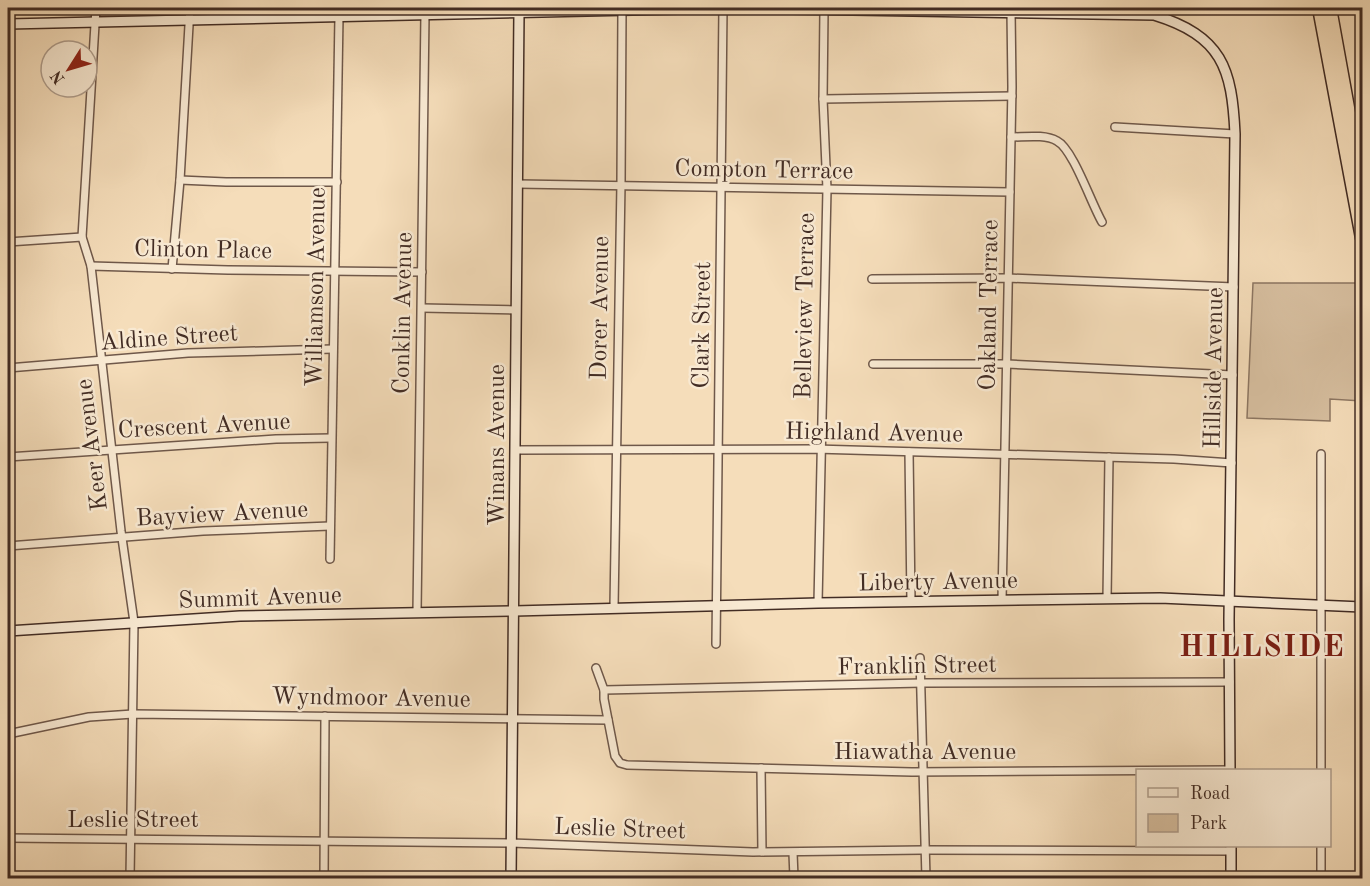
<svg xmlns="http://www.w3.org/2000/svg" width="1370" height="886" viewBox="0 0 1370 886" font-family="'Old Standard TT',serif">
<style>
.green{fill:#d7bfa0;stroke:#8c7662;stroke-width:1.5}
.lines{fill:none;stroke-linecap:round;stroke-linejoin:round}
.street-casing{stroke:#6f584a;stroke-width:10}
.secondary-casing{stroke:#422c24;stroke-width:12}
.highway-casing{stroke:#422c24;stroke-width:15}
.street{stroke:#f8e9d2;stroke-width:7}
.secondary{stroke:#f8e9d2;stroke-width:9}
.highway{stroke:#f5ddba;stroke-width:12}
.labels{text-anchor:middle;stroke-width:5;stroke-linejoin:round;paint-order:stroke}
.street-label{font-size:24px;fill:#422c24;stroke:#f8e9d2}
.district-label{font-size:30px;font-weight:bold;letter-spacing:1.5px;fill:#7a1f14;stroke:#f8e9d2}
</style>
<rect width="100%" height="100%" fill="#f5ddba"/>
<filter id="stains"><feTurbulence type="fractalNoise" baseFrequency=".00333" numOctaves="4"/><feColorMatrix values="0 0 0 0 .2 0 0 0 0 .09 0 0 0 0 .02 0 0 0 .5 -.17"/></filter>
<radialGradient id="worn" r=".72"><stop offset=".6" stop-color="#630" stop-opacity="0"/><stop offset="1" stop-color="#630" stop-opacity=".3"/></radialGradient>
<polygon class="green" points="1253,283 1356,283 1362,305 1362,401 1330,399 1330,421 1247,418"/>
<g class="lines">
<defs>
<g id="street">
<polyline points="96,8 82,237 91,266 121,531 134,622 130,878"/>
<polyline points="823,99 1012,96"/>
<polyline points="1115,127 1235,134"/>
<path d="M1011 137C1025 137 1045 134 1057 141 1073 149 1091 203 1102 222"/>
<polyline points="180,180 226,182 337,182"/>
<polyline points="518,184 1010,192"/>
<polyline points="8,242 82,237"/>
<polyline points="91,266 228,270 422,272"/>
<polyline points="172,269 180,180 190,8"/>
<polyline points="872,279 1008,278 1234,287"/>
<polyline points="422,308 516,310"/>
<polyline points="8,346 10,368"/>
<polyline points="873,364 1007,364 1233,375"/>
<polyline points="8,368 188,353 333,349"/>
<polyline points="516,450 815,449 1174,459 1232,463"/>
<polyline points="909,452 911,601"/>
<polyline points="8,457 276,439 331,438"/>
<polyline points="8,546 203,531 330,526"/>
<polyline points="330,559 339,16"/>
<polyline points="1107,599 1109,457"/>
<polyline points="1002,600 1012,87 1011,11"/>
<polyline points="818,603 827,189 823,99 824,10"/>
<polyline points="614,607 621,183 622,10"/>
<polyline points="417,612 425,14"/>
<polyline points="716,644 723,8"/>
<polyline points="920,658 926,878"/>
<polyline points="596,668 604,690 604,699 615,756 620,763 627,765 912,772 1230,770"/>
<polyline points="604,690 922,683 1230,682"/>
<polyline points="8,734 89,717 133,714 608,720"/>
<polyline points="761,768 762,852"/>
<polyline points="1321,770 1321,454"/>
<polyline points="8,838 511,843 753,852 923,850 1231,851"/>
<polyline points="1321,846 1321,878"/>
<polyline points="793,853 794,878"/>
<polyline points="324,878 325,716"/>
</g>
<g id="secondary">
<path d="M724 8 1154 15C1222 36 1232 68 1235 134L1229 619 1230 770"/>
<polyline points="8,24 723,8"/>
<polyline points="8,631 240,616 514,611 818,603 1160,598 1362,607"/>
<polyline points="1231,846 1231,878"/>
<polyline points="511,878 519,12"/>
</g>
<g id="highway">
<polyline points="1319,8 1362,238"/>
<polyline points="1330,8 1362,185"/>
</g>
</defs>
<use href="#street" class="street-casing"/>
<use href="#secondary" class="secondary-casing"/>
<use href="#highway" class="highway-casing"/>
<use href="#street" class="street"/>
<use href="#secondary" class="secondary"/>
<use href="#highway" class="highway"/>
</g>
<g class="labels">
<g class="street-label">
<text transform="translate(764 169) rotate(1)" y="8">Compton Terrace</text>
<text transform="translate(203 249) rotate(1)" y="8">Clinton Place</text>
<text transform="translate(315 287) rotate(-89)" y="8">Williamson Avenue</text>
<text transform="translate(988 305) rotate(-89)" y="8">Oakland Terrace</text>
<text transform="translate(804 306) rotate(-89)" y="8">Belleview Terrace</text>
<text transform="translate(599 308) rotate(-89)" y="8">Dorer Avenue</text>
<text transform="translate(402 313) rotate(-89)" y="8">Conklin Avenue</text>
<text transform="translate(701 325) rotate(-89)" y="8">Clark Street</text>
<text transform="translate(169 337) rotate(-4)" y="8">Aldine Street</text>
<text transform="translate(1213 368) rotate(-89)" y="8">Hillside Avenue</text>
<text transform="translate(204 425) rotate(-3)" y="8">Crescent Avenue</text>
<text transform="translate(874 432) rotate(1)" y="8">Highland Avenue</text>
<text transform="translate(91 445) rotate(-97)" y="8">Keer Avenue</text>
<text transform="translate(496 445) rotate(-90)" y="8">Winans Avenue</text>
<text transform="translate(222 513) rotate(-3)" y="8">Bayview Avenue</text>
<text transform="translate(938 581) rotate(-1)" y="8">Liberty Avenue</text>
<text transform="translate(260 597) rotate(-2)" y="8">Summit Avenue</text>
<text transform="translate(917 665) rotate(-1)" y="8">Franklin Street</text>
<text transform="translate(371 697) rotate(1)" y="8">Wyndmoor Avenue</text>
<text x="925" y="759">Hiawatha Avenue</text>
<text x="133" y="827">Leslie Street</text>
<text transform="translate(620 828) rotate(2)" y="8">Leslie Street</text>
</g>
<g class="district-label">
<text x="1262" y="656">HILLSIDE</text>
</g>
</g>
<rect width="1370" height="886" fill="none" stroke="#f5ddba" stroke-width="30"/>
<rect x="9" y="9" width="1352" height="868" fill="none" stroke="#422c24" stroke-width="3"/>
<rect x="15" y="15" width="1340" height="856" fill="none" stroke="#422c24" stroke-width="1.5"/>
<rect x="1136" y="769" width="195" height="78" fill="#f8e9d2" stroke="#af9d8c" stroke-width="1.5"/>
<rect x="1148" y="788" width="30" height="9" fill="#f8e9d2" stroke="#af9d8c" stroke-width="1.5"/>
<text x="1190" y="799" font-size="18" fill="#422c24">Road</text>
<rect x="1148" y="814" width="30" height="18" fill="#d7bfa0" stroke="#af9d8c" stroke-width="1.5"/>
<text x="1190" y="829" font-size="18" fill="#422c24">Park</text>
<g transform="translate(69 69) rotate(233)"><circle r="28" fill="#f8e9d2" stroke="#af9d8c" stroke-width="1.5"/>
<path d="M0-4.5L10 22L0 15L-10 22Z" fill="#8f2418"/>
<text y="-9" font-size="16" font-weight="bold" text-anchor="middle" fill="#422c24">N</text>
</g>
<rect width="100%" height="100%" filter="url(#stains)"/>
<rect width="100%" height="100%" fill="url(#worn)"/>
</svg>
